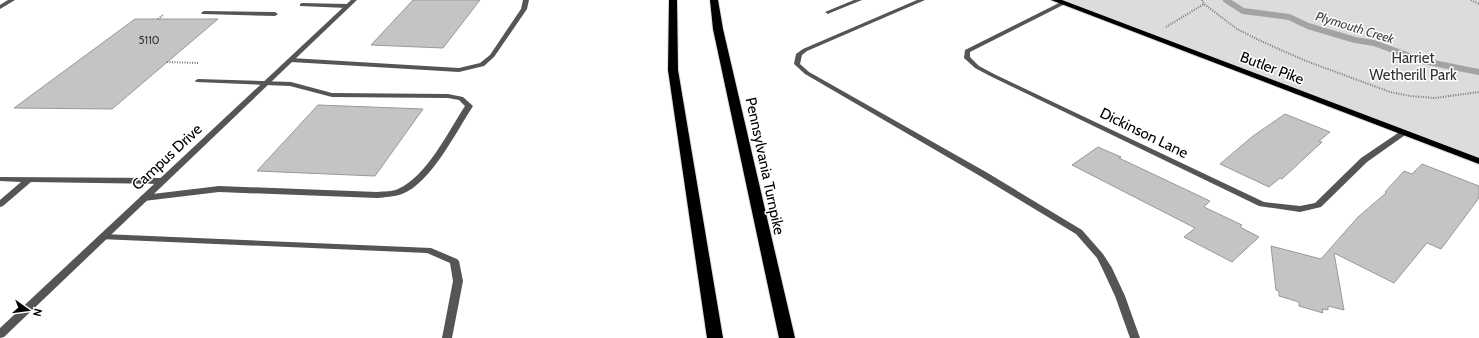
<svg xmlns="http://www.w3.org/2000/svg" width="1479" height="338" viewBox="0 0 1479 338" font-family="Cabin,sans-serif">
<style>
.green{fill:#dcdcdc}
.lines{fill:none;stroke-linecap:round;stroke-linejoin:round}
.stream{stroke:#a3a3a3;stroke-width:6}
.building{fill:#c4c4c4;stroke:#999}
.primary-casing{stroke:#dbdbdb;stroke-width:2}
.motorway-casing{stroke:#dbdbdb;stroke-width:2}
.path{stroke:#777;stroke-width:2;stroke-dasharray:1 1.5;stroke-linecap:butt}
.service{fill:#555;fill-rule:evenodd}
.minor{fill:#555;fill-rule:evenodd}
.tertiary{fill:#555;fill-rule:evenodd}
.primary{fill:#000;fill-rule:evenodd}
.motorway{fill:#000;fill-rule:evenodd}
.labels{text-anchor:middle;stroke-width:3;stroke-linejoin:round;paint-order:stroke}
.far-number-label{font-size:11px;fill:#313131}
.far-water-label{font-size:13px;font-style:italic;fill:#444;stroke:#fff}
.park-label{font-size:15px;fill:#333;stroke:#fff}
.street-label{font-size:15px;fill:#000;stroke:#fff}
</style>
<rect width="100%" height="100%" fill="#fff"/>
<polygon class="green" points="1055,0 1479,0 1479,161"/>
<g class="lines">
<polyline class="stream" points="1226,0 1243,11 1289,17 1308,26 1355,40 1374,43 1423,61 1479,72"/>
</g>
<g class="building">
<polygon points="413,0 480,0 443,48 371,45"/>
<polygon points="135,19 218,19 112,109 14,108"/>
<polygon points="318,105 423,109 375,176 257,171"/>
<polygon points="1285,114 1330,132 1319,141 1322,142 1282,179 1280,178 1269,187 1220,164 1253,136"/>
<polygon points="1098,147 1121,157 1119,158 1210,201 1204,207 1242,225 1240,227 1259,237 1232,262 1184,237 1195,228 1072,165"/>
<polygon points="1422,164 1479,186 1479,198 1441,249 1427,243 1394,283 1334,253 1344,310 1328,306 1328,310 1322,309 1323,313 1299,306 1299,302 1279,296 1279,291 1276,290 1271,246 1321,259 1358,217 1386,193 1385,192 1404,171 1412,174"/>
</g>
<g class="lines">
<defs>
<polygon id="primary" points="1051,0 1062,0 1479,158 1479,164"/>
<g id="motorway">
<polygon points="669,0 677,0 678,70 723,338 707,338 668,70"/>
<polygon points="710,0 718,0 723,29 795,338 779,338 713,29"/>
</g>
</defs>
<use href="#primary" class="primary-casing"/>
<use href="#motorway" class="motorway-casing"/>
<g class="path">
<polyline points="1202,0 1204,4 1237,29 1263,42 1306,61 1390,92 1410,96 1435,98 1479,92"/>
<polyline points="1471,0 1479,4"/>
<polyline points="158,19 163,15"/>
<polyline points="1166,27 1204,4"/>
<polyline points="167,62 199,63"/>
</g>
<g class="service">
<polygon points="523,0 529,0 527,9 494,57 484,66 459,72 291,62 288,60 291,58 459,68 480,63 490,55 521,9"/>
<polygon points="854,0 862,0 830,13 828,14 825,12"/>
<polygon points="917,0 925,0 807,51 802,55 800,64 809,72 986,172 1082,230 1103,254 1112,268 1125,296 1140,338 1130,338 1115,296 1102,268 1097,258 1076,234 980,176 805,74 794,64 796,54 803,49"/>
<polygon points="302,3 347,4 350,6 347,8 300,6 300,4"/>
<polygon points="204,11 275,12 278,14 275,16 202,14 201,13"/>
<path d="M198 79 291 82 332 93 448 94 463 97 473 106C456 132 431 183 402 194 394 197 385 197 377 198L219 192 144 201 141 200 140 198 141 196 144 195 219 186 377 192C384 191 392 192 398 189 427 176 448 132 465 106L459 100 448 98 332 97 290 86 196 82 195 81 196 80Z"/>
<polygon points="0,177 162,178 166,181 162,184 31,182 3,206 0,207 0,200 21,182 0,181"/>
<polygon points="103,234 431,248 457,259 459,261 463,281 452,338 442,338 453,281 450,263 427,253 100,239 99,237 100,235"/>
</g>
<g class="minor">
<polygon points="351,0 357,0 4,337 0,338 0,328"/>
<polygon points="1063,1 1066,3 1065,4 970,52 970,57 979,66 994,74 1264,202 1300,206 1315,203 1361,158 1401,131 1404,131 1408,133 1367,162 1321,207 1300,212 1259,206 990,76 975,68 964,58 965,50"/>
</g>
<polygon class="tertiary" points="8,0 15,0 0,9 0,5"/>
<use href="#primary" class="primary"/>
<use href="#motorway" class="motorway"/>
</g>
<g class="labels">
<g class="far-number-label">
<text x="149" y="44">5110</text>
</g>
<g class="far-water-label">
<text transform="translate(1355 27) rotate(17)" y="5">Plymouth Creek</text>
</g>
<g class="park-label">
<text x="1413" y="63">Harriet<tspan x="1413" dy="17">Wetherill Park</tspan></text>
</g>
<g class="street-label">
<text transform="translate(1272 68) rotate(21)" y="5">Butler Pike</text>
<text transform="translate(1144 133) rotate(26)" y="5">Dickinson Lane</text>
<text transform="translate(167 157) rotate(-43)" y="5">Campus Drive</text>
<text transform="translate(765 166) rotate(78)" y="5">Pennsylvania Turnpike</text>
</g>
</g>
<g transform="translate(28 310) rotate(104)" stroke="#ffffff" stroke-width="3" paint-order="stroke">
<path d="M0-3L7 15L0 10L-7 15Z" fill="#000000"/>
<text y="-6" font-size="11" font-weight="bold" text-anchor="middle" fill="#000000">N</text>
</g>
</svg>
